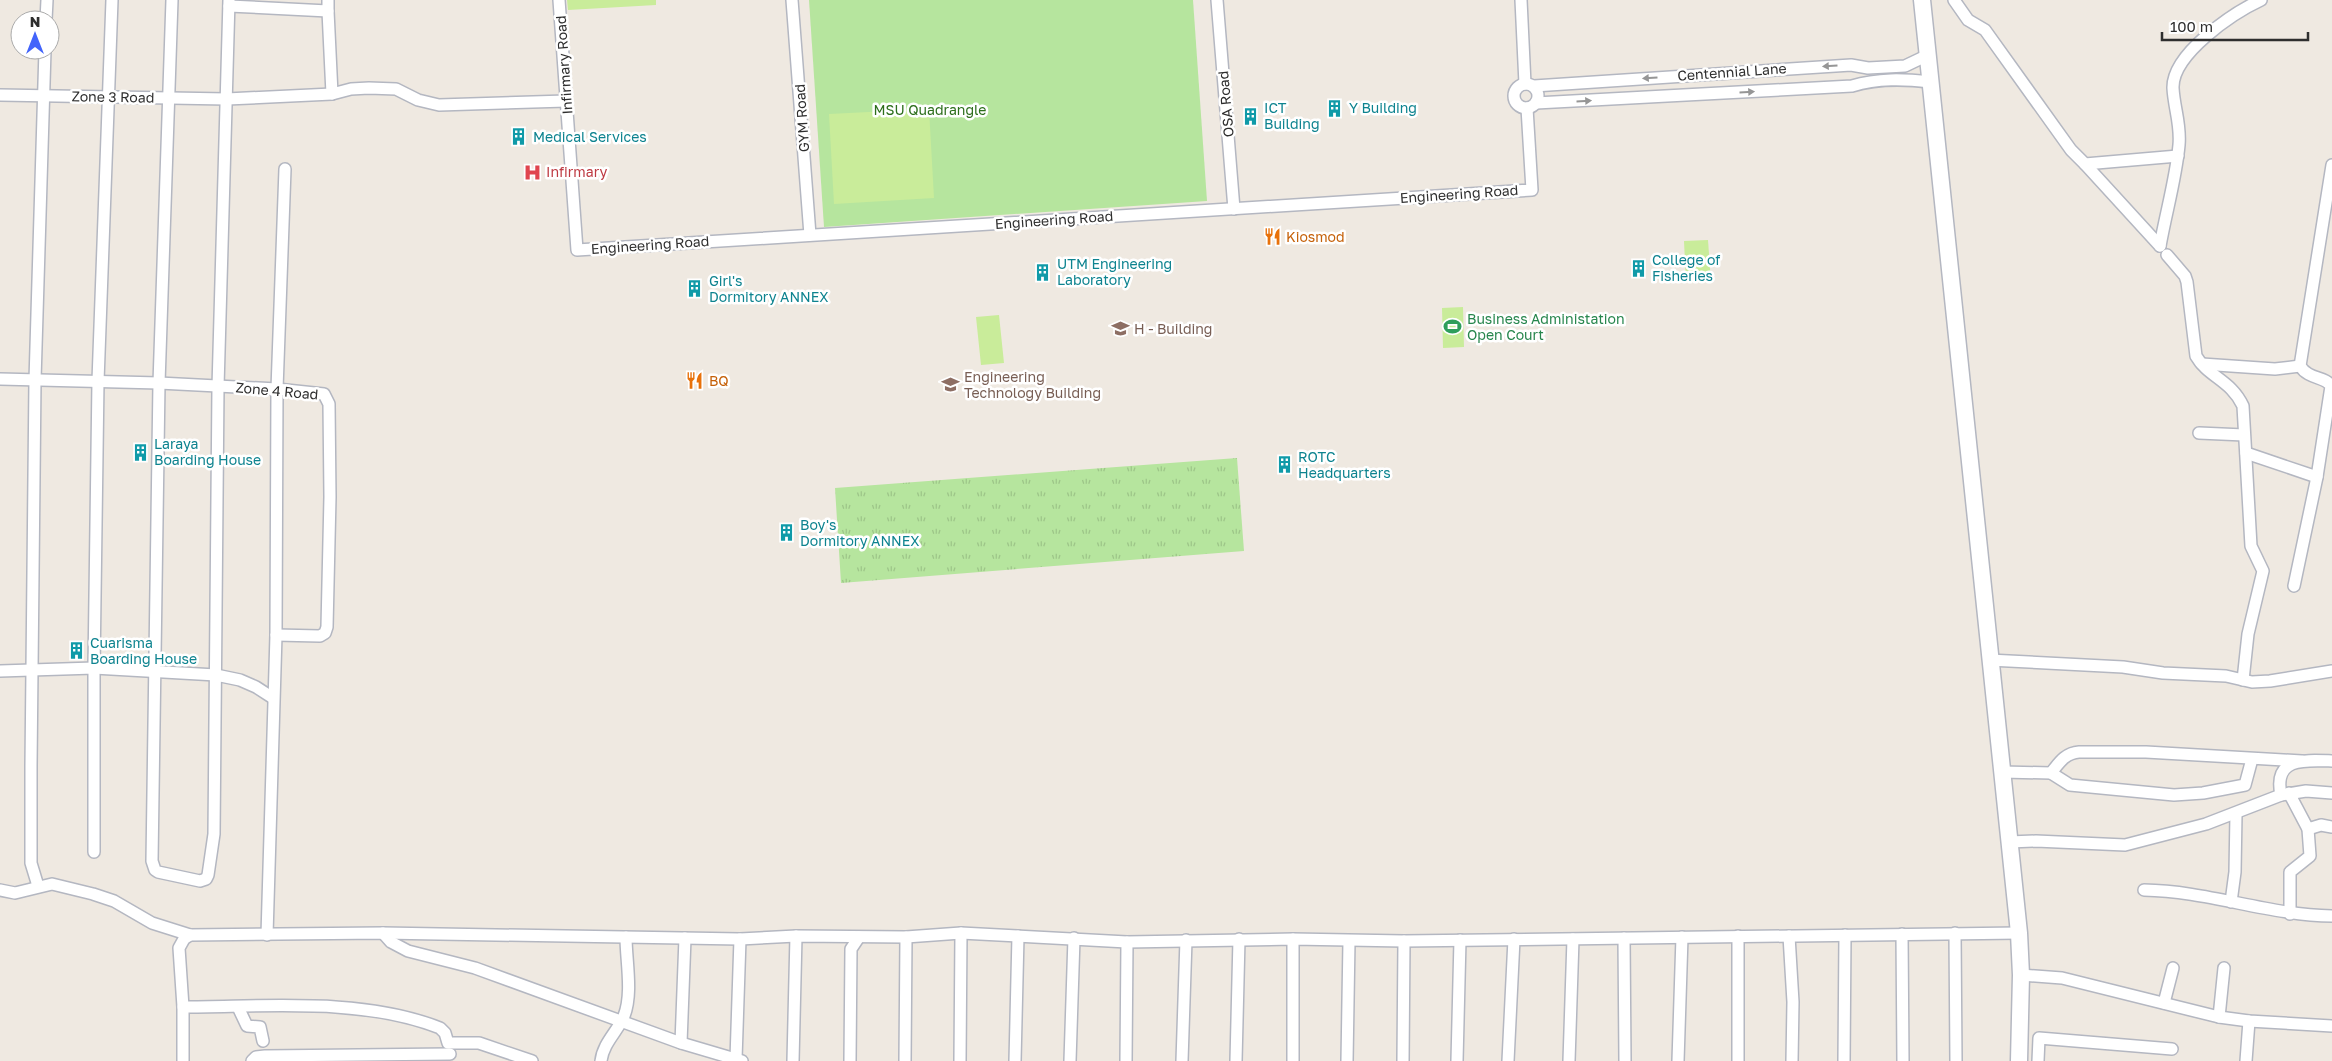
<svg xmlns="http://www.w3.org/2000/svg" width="2332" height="1061" viewBox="0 0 2332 1061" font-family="'Golos Text',sans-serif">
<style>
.grass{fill:url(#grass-tufts)}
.park{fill:#b6e59e}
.pitch{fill:#c9ec9a}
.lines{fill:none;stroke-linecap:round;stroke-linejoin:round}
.street-casing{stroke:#b4b7c1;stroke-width:14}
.secondary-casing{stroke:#b4b7c1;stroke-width:19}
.street{stroke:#fff;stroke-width:11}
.secondary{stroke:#fff;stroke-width:16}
.oneway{fill:#969696}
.labels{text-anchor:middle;stroke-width:5;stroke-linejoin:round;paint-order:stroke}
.street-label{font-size:14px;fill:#2e2e2e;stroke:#fff}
.culture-label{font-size:14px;fill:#0d838f;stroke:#fff;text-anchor:start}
.park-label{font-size:14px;fill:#2c6e1b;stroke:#fff}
.health-label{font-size:14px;fill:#be3a42;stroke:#fff;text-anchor:start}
.food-label{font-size:14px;fill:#c56008;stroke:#fff;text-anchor:start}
.leisure-label{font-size:14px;fill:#27864d;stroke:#fff;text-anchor:start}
.education-label{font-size:14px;fill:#785e54;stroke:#fff;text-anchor:start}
</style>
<defs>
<pattern id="grass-tufts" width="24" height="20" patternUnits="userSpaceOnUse" patternTransform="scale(1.25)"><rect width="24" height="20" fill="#b6e59e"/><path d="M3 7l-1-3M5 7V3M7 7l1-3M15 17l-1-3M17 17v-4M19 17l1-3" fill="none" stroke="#9dc588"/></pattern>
</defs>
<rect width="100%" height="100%" fill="#efe9e1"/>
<polygon class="grass" points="1237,458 1244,551 841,583 835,488"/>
<polygon class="park" points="809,0 1193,0 1207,201 824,227"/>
<g class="pitch">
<polygon points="567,0 656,0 656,5 568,10"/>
<polygon points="929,109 934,198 834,204 829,114"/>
<polygon points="1708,240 1711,282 1686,283 1684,241"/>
<polygon points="1463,307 1464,347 1443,348 1442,308"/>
<polygon points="999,315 1004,363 981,365 976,317"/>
</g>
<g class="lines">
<defs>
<g id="street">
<polyline points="172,0 159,383 152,861 155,870 158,872 200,881 206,879 208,875 214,834 218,387 229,0"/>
<polyline points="559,0 577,250 1532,190 1527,108"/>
<polyline points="792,0 810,235"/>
<polyline points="1217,0 1234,209"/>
<polyline points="1521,0 1525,84"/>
<polyline points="1954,0 1968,20 1985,30 2071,150 2085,164 2178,156"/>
<polyline points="229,6 328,11 328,0"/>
<polyline points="328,11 332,94"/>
<polyline points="46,20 47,0"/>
<circle cx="1526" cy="96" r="12"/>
<polyline points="1534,86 1851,65 1868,68 1905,66 1928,55"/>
<polyline points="0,95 227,99 332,94 351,89 369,88 396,89 418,100 439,105 566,101"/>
<path d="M1536 103 1852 86C1878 78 1904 79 1930 82"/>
<polyline points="2085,164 2160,246"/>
<path d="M2160 246C2166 212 2176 178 2179 145 2181 124 2174 108 2173 88 2172 54 2233 13 2261 0"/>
<path d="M2167 255 2185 276 2187 282 2196 356C2208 377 2231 380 2243 406L2251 546 2263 571 2248 634 2243 680"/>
<polyline points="2202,364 2275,369 2300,366"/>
<polyline points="0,379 159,383 277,389 324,394 329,404 330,497 327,627 325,633 320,636 276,635"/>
<polyline points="2199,433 2244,435"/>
<polyline points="2246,453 2317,477 2294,586"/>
<path d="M2317 477 2331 386C2325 376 2309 380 2300 366L2332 165"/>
<polyline points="1989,660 2123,667 2163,673 2226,676 2252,682 2270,681 2332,671"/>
<polyline points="0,671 94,668 216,675 240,680 256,687 273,698"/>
<path d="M2002 772 2051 773C2059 763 2065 753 2079 752H2146L2302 761"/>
<polyline points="2051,773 2070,785 2174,795 2203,793 2245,785 2252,759"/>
<polyline points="2289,793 2308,829 2310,856 2290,872 2290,914"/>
<path d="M2281 795C2273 757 2305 760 2332 761"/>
<polyline points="2308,829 2321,825 2332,827"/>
<polyline points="2009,842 2036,841 2125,845 2206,824 2281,795 2306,791 2332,793"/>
<polyline points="94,852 94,668 98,381 112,0"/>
<polyline points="38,886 31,863 31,766 35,380 45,50"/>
<polyline points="0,890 15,893 52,884 93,894 114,901 152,923 190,935 383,933 740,939 796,936 906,937 961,933 1127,942 1293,939 1404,941 2019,933"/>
<path d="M2144 890C2208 891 2268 915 2332 916"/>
<polyline points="2231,902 2235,872 2236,814"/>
<polyline points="383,933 391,942 408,951 475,968 681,1043 742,1061"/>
<polyline points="1955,933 1956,1061"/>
<polyline points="1902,934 1903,1061"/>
<polyline points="267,935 276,635 277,389 285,169"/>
<polyline points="1738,936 1738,1061"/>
<polyline points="1789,936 1793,1002 1792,1061"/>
<polyline points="1624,938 1625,1061"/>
<polyline points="2021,975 2062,978 2219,1017 2249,1021 2332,1026"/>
<polyline points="2164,1003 2173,968"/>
<path d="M183 1007C265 1007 362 997 440 1028L445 1033 448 1043H479L532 1061"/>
<polyline points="238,1007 247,1026 260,1027 263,1041"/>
<polyline points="2219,1017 2224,968"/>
<polyline points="681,1043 685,938"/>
<polyline points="736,1059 740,939"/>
<polyline points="183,1061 183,1007 179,948 184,939 190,935"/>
<polyline points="252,1061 256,1057 265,1056 450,1054"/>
<path d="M601 1061C603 1043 618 1031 624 1016 633 993 626 961 626 937"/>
<polyline points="793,1061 796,936"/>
<polyline points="850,1061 851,949 859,937"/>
<polyline points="905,1061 906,937"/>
<polyline points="960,1061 961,933"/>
<polyline points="1015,1061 1018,936"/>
<polyline points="1070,1061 1074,938"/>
<polyline points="1126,1061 1127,942"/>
<polyline points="1182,1061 1186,940"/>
<polyline points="1236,1061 1239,939"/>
<polyline points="1293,1061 1293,939"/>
<polyline points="1347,1061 1349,941"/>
<polyline points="1403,1061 1404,941"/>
<polyline points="1457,1061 1460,940"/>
<polyline points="1508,1061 1514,939"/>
<polyline points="1569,1061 1573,939"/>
<polyline points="1678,1061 1682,937"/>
<polyline points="1844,1061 1845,935"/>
<polyline points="2038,1061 2039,1038 2172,1049"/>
<polyline points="2246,1061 2249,1021"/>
</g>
<polyline id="secondary" points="1922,0 2019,933 2021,975 2019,1061"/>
</defs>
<use href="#street" class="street-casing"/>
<use href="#secondary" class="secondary-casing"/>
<use href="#street" class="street"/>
<use href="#secondary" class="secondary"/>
</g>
<defs><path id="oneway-solid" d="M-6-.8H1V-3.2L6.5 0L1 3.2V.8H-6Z" transform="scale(1.25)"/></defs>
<g class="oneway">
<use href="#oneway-solid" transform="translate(1830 66) rotate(177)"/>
<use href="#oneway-solid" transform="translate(1650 78) rotate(176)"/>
<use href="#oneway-solid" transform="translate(1747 92) rotate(-3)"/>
<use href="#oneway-solid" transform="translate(1584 101) rotate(-3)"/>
</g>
<defs>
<symbol id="building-bare" viewBox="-9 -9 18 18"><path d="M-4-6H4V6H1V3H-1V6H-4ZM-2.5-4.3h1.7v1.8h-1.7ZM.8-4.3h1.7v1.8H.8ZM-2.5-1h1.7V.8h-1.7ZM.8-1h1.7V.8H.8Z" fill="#0f9aa8" stroke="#fff" stroke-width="2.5" paint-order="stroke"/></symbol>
<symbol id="hospital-bare" viewBox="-9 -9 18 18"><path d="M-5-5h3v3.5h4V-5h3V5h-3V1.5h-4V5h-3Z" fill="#e0444e" stroke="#fff" stroke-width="2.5" paint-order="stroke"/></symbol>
<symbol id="restaurant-bare" viewBox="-9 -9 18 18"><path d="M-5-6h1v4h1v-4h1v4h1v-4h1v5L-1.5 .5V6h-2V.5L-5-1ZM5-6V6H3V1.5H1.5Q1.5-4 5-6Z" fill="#e8710a" stroke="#fff" stroke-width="2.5" paint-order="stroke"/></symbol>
<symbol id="stadium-bare" viewBox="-9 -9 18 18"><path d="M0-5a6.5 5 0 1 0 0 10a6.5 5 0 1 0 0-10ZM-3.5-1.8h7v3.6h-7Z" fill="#2e9e5b" stroke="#fff" stroke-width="2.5" paint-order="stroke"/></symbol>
<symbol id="university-bare" viewBox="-9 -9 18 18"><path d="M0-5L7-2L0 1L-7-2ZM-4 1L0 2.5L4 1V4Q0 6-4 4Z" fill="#8d6e63" stroke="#fff" stroke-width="2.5" paint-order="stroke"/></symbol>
</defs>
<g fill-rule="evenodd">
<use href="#building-bare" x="1322" y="96" width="25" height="25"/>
<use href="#building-bare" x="1238" y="104" width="25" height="25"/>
<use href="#building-bare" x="506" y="124" width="25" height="25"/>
<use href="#hospital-bare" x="520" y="160" width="25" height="25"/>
<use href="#restaurant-bare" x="1260" y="224" width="25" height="25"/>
<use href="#building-bare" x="1626" y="256" width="25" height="25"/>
<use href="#building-bare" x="1030" y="260" width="25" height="25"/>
<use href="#building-bare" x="682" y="276" width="25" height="25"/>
<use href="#stadium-bare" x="1440" y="314" width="25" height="25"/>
<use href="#university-bare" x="1108" y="316" width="25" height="25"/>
<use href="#restaurant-bare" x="682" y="368" width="25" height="25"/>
<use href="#university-bare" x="938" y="372" width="25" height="25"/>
<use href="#building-bare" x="128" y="440" width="25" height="25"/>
<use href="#building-bare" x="1272" y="452" width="25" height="25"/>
<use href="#building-bare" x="774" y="520" width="25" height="25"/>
<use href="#building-bare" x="64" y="638" width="25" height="25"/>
</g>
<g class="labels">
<g class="street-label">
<text transform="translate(564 65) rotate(-94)" y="5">Infirmary Road</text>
<text transform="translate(1732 72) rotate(-4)" y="5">Centennial Lane</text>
<text transform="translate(113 97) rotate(1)" y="5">Zone 3 Road</text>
<text transform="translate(1226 104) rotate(-95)" y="5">OSA Road</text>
<text transform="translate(802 118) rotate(-94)" y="5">GYM Road</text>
<text transform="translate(1459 194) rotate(-4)" y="5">Engineering Road</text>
<text transform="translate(1054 220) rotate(-4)" y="5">Engineering Road</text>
<text transform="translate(650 245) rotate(-4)" y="5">Engineering Road</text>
<text transform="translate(277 391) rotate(5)" y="5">Zone 4 Road</text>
</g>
<g class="culture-label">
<text x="1264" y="113">ICT<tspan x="1264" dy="16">Building</tspan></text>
<text x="1349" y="113">Y Building</text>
<text x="533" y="142">Medical Services</text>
<text x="1652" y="265">College of<tspan x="1652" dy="16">Fisheries</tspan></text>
<text x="1057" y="269">UTM Engineering<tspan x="1057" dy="16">Laboratory</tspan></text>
<text x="709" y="286">Girl's<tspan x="709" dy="16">Dormitory ANNEX</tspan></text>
<text x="154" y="449">Laraya<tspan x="154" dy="16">Boarding House</tspan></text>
<text x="1298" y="462">ROTC<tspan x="1298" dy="16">Headquarters</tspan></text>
<text x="800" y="530">Boy's<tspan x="800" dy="16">Dormitory ANNEX</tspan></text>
<text x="90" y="648">Cuarisma<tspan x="90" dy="16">Boarding House</tspan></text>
</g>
<g class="park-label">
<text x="930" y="115">MSU Quadrangle</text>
</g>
<g class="health-label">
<text x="546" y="177">Infirmary</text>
</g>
<g class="food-label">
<text x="1286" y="242">Kiosmod</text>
<text x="709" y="386">BQ</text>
</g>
<g class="leisure-label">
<text x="1467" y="324">Business Administation<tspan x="1467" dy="16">Open Court</tspan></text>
</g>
<g class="education-label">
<text x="1134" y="334">H - Building</text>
<text x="964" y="382">Engineering<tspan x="964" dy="16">Technology Building</tspan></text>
</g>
</g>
<g transform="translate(35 35)"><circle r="24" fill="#ffffff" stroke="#ababab"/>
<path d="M0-4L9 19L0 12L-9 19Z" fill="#4264fb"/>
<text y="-8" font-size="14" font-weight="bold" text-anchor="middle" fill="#2e2e2e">N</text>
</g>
<path d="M2162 32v8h146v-8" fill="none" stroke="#2e2e2e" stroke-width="2.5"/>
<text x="2170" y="32" font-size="15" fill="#2e2e2e" stroke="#ffffff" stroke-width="4" paint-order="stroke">100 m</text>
</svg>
